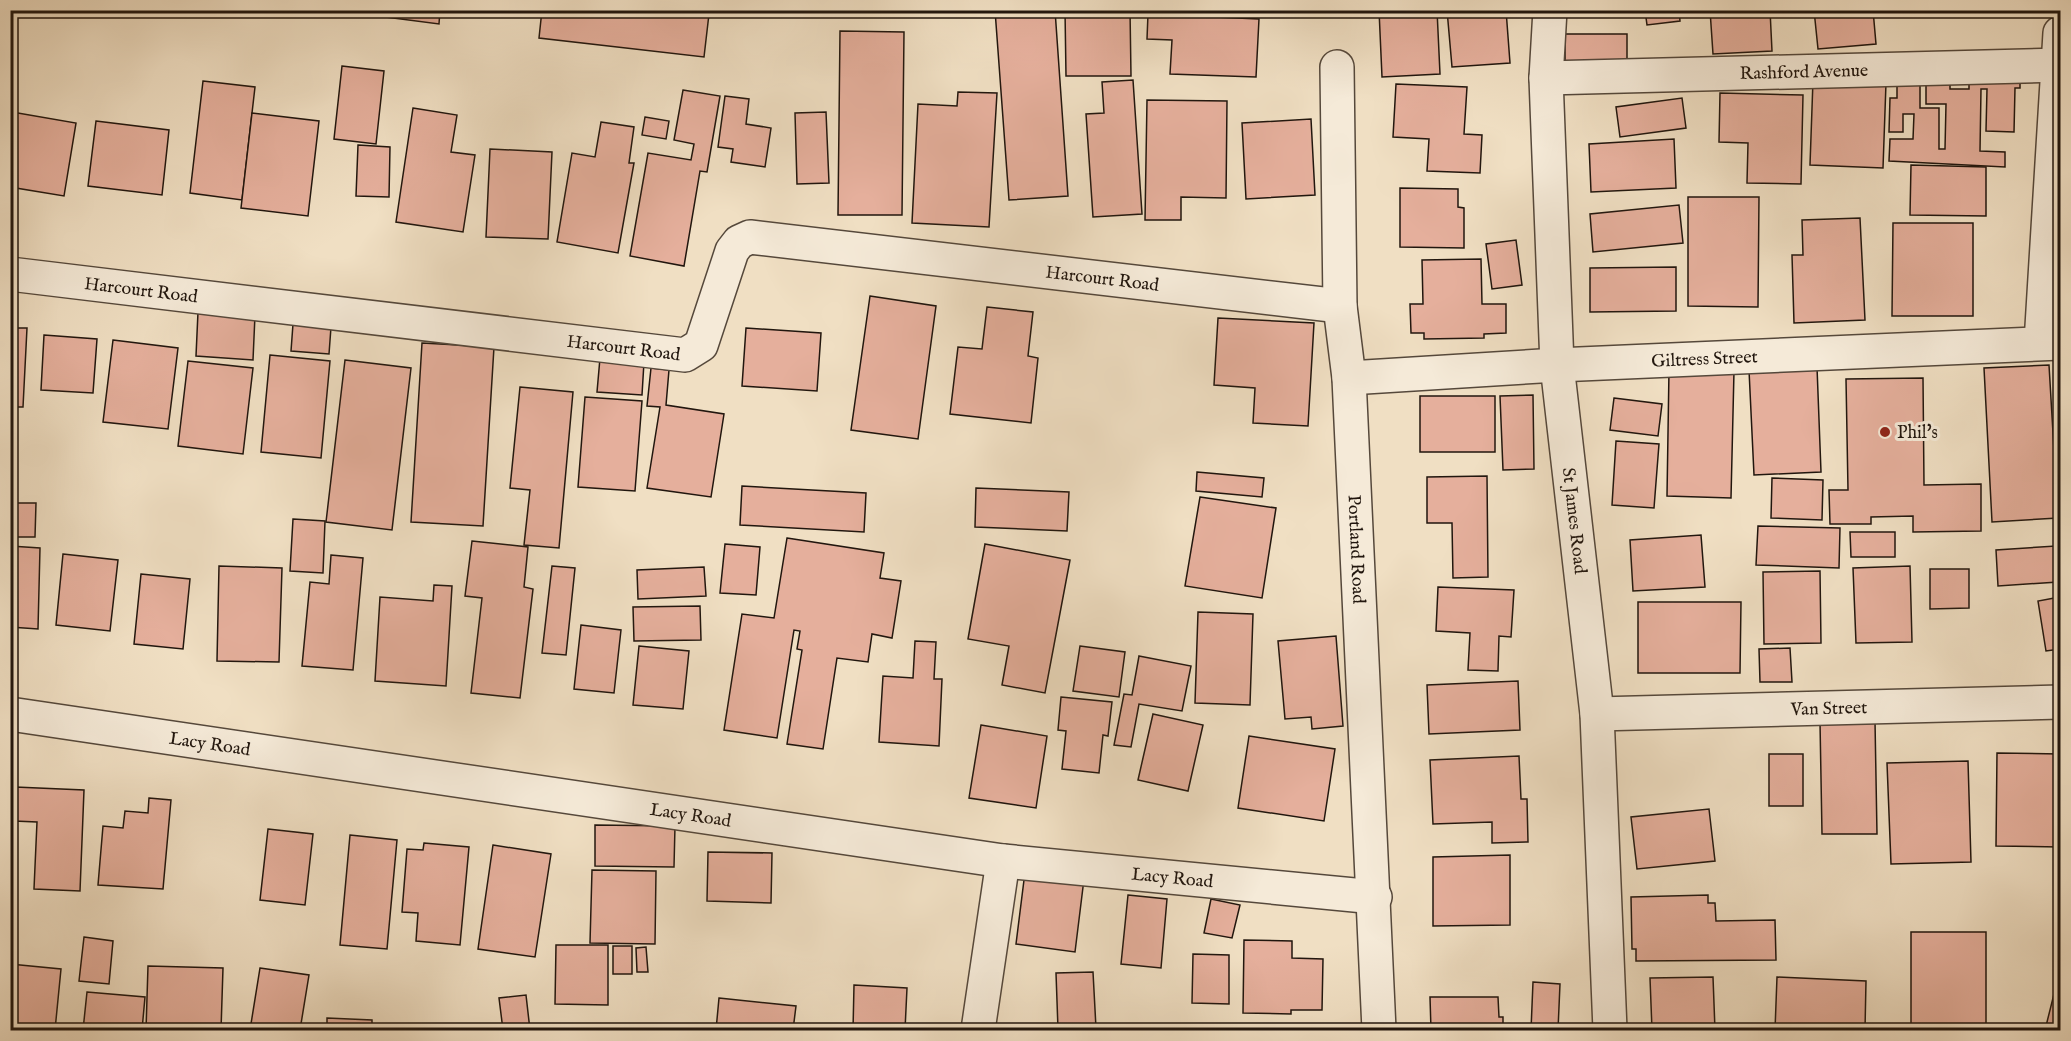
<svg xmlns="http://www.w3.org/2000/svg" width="2071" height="1041" viewBox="0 0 2071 1041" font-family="'IM FELL English',serif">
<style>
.building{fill:#e5af9c;stroke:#21160e;stroke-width:1.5}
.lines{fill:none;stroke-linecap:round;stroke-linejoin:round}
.minor-casing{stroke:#55483b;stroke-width:36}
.minor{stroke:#f5ead8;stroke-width:33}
.poi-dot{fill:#8f2418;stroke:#f5ead8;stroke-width:2}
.labels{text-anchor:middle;stroke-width:6;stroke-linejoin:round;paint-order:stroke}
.street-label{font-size:18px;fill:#21160e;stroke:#f5ead8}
.poi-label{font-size:18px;fill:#21160e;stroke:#f5ead8;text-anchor:start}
</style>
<rect width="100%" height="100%" fill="#f0dfc3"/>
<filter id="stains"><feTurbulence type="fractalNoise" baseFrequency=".00333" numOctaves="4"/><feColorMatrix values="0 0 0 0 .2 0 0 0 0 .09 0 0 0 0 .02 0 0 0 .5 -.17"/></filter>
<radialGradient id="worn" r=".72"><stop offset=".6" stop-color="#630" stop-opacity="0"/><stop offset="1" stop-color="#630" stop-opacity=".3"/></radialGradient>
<g class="building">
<polygon points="275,10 340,10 340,15"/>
<polygon points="355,10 440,10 439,24 355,13"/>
<polygon points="542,10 679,10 709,14 704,57 539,38"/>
<polygon points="995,10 1055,10 1068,196 1009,200"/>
<polygon points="1065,10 1130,10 1131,76 1066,76"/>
<polygon points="1150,10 1256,10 1256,11 1150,12"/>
<polygon points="1379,10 1437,10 1440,74 1382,77"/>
<polygon points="1447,10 1506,10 1510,63 1452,67"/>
<polygon points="1645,10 1679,10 1680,21 1647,25"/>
<polygon points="1710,10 1770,10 1772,51 1713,54"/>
<polygon points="1814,10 1873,10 1876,44 1818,49"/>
<polygon points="1148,14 1259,19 1256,77 1170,74 1172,40 1147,39"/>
<polygon points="840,31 904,32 902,215 838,215"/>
<rect x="1565" y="34" width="62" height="37"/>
<polygon points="342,66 384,71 376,144 334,139"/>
<polygon points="1969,72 2020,73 2020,88 2015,88 2014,132 1986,131 1987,89 1981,89 1980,151 2005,152 2005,167 1889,161 1890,139 1913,139 1914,114 1903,114 1903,132 1889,132 1890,98 1897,98 1897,82 1920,82 1920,108 1939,108 1939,149 1945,149 1946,104 1926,104 1926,80 1950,80 1950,89 1969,89"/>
<polygon points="1133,80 1142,214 1093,217 1086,114 1104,113 1102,82"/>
<polygon points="1813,80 1886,83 1883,168 1810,165"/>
<polygon points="203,81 255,87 242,200 190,193"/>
<polygon points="1396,84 1467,87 1464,134 1482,135 1480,173 1427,171 1429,139 1393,137"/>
<polygon points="683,90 720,96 707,172 700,171 684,266 630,256 648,153 691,160 694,144 674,140"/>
<polygon points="958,92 997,93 989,227 912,223 918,104 957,106"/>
<polygon points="1720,93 1803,95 1801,184 1747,183 1748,143 1719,142"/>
<polygon points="725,96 749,99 746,124 771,128 765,167 731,162 733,149 718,147"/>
<polygon points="1682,98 1686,128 1620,137 1616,107"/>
<polygon points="1147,100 1227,101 1226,198 1181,197 1181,220 1145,220"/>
<polygon points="413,108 457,115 451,152 475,155 463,232 396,222"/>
<polygon points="12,112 76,123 64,196 10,187"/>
<polygon points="826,112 829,183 797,184 795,113"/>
<polygon points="252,113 319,121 308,216 241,208"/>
<polygon points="645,117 669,121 666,139 642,135"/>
<polygon points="1311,119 1315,195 1246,199 1242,123"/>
<polygon points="96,121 169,130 162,195 88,186"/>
<polygon points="601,122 634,127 629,163 634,163 618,253 557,242 572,153 595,157"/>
<polygon points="1674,139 1676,188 1591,192 1589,144"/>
<polygon points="358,145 390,147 389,197 356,196"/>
<polygon points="490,149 552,152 548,239 486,237"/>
<polygon points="1911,165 1986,167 1986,216 1910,215"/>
<polygon points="1400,188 1458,189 1458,207 1464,208 1464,248 1400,247"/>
<polygon points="1688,197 1759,197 1758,307 1688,306"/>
<polygon points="1679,205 1683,243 1593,252 1590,214"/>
<polygon points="1860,218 1865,320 1794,323 1792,255 1803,255 1802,220"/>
<polygon points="1893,223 1973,223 1973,316 1892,316"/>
<polygon points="1516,240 1522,285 1492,289 1486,244"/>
<polygon points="1481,259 1482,304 1506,304 1506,333 1484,334 1484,338 1424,339 1424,333 1411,333 1410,304 1423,304 1422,260"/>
<polygon points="1676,267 1676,311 1590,312 1590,268"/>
<polygon points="870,296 936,306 918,439 851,430"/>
<polygon points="987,307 1033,312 1028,356 1038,358 1031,423 950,414 958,347 982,349"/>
<polygon points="198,312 255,315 253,360 196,356"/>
<polygon points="1218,318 1314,323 1308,426 1253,423 1255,388 1214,385"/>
<polygon points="293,324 331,327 329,354 291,351"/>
<polygon points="10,328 27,328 23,407 10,407"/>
<polygon points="746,328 821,333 817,391 742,386"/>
<polygon points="44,335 97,339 93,393 41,390"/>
<polygon points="113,340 178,348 168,429 103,422"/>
<polygon points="422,343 494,347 483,526 411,522"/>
<polygon points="270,355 330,361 321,458 261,452"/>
<polygon points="600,358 644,362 642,395 597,392"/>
<polygon points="345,360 411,368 392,530 326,522"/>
<polygon points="188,361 253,368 243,454 178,446"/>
<polygon points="2049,365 2058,518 1992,522 1984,368"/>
<polygon points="1817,367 1821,472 1754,475 1749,370"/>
<polygon points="651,368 669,370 666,405 724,414 711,497 647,488 660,407 647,406"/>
<polygon points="1669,370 1734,371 1731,498 1667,496"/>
<polygon points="1923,378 1924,485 1981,484 1981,531 1913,532 1913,516 1871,517 1871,524 1830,524 1829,490 1848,490 1846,379"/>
<polygon points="2054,384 2060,384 2060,468"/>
<polygon points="520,387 573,392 559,548 524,545 530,490 510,488"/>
<polygon points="1533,395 1534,469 1503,470 1500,396"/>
<rect x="1420" y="396" width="75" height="56"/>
<polygon points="585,397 642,401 635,491 578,487"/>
<polygon points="1614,398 1662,404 1658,436 1610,430"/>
<polygon points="1616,441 1659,444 1654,508 1612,505"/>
<polygon points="1197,472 1264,478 1262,497 1196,491"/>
<polygon points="1487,476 1488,577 1453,578 1452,523 1427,523 1427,477"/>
<polygon points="1772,478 1823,480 1822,520 1771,518"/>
<polygon points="742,486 866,493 864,532 740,525"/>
<polygon points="976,488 1069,492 1067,531 975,527"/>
<polygon points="1200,497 1276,508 1262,598 1185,586"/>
<polygon points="10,503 36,503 35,537 10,537"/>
<polygon points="293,519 325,521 323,573 290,571"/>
<polygon points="1758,526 1840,528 1839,568 1756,565"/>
<polygon points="1850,532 1895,532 1895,557 1851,557"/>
<polygon points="1701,535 1705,587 1633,591 1630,540"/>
<polygon points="787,538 884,553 880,578 901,581 892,638 872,634 868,662 837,658 823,749 787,744 802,650 797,649 800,631 794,630 777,738 724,730 742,614 774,618"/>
<polygon points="472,541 528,547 524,587 533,589 520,698 471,693 482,598 465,596"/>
<polygon points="725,544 760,547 756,595 720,593"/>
<polygon points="985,544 1070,560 1045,693 1002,685 1009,646 968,639"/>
<polygon points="10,546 40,548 38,629 10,627"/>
<polygon points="2056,546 2058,582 1998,586 1996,550"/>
<polygon points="63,554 118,560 110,631 56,625"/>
<polygon points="331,555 363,558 353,670 302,666 310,582 329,584"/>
<polygon points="219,566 282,568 279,662 217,661"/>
<polygon points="552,566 575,568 566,655 542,653"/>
<polygon points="1910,566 1912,642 1856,643 1853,568"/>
<polygon points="704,567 706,596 638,599 637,570"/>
<polygon points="1930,569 1969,569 1969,608 1930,609"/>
<polygon points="1820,571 1821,643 1764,644 1763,572"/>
<polygon points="141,574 190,579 183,649 134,644"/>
<polygon points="434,585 452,586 446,686 375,681 380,597 433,601"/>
<polygon points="1438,587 1514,590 1511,637 1499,636 1498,671 1468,670 1470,633 1436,631"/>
<polygon points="2060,597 2060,649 2046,651 2038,601"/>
<polygon points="1638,602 1741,602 1740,673 1638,673"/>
<polygon points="700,606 701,640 634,641 633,607"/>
<polygon points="1198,612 1253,614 1250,705 1195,703"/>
<polygon points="581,625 621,630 614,693 574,689"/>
<polygon points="1336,636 1343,726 1312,729 1311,717 1285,719 1278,641"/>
<polygon points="915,641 936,642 934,679 942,679 939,746 879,742 883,676 913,678"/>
<polygon points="639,646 689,651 683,709 633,705"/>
<polygon points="1080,646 1125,652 1119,697 1073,691"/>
<polygon points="1790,648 1792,682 1760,682 1759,649"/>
<polygon points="1139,656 1191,666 1182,711 1139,704 1131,747 1114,745 1124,694 1132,695"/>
<polygon points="1518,681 1520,730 1429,734 1427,685"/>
<polygon points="1061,697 1112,702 1108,736 1103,735 1099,773 1062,769 1066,731 1058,730"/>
<polygon points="1153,714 1203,725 1188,791 1138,780"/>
<polygon points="1875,721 1877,834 1822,834 1820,722"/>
<polygon points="981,725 1047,736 1036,808 969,798"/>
<polygon points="1249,736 1335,749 1324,821 1238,808"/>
<polygon points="1997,753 2060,754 2060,847 1996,846"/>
<rect x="1769" y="754" width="34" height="52"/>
<polygon points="1519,756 1521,799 1527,799 1528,842 1492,843 1492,822 1433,824 1430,760"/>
<polygon points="1968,761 1971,862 1891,864 1887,763"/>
<polygon points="15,787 84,790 80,891 34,889 37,822 14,821"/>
<polygon points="149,798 171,800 163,889 98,885 103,826 123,828 125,811 148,813"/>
<polygon points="1709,809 1715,861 1637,869 1631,817"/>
<polygon points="595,825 675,826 674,867 595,866"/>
<polygon points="268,829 313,834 305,905 260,900"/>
<polygon points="350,835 397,840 387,949 340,945"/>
<polygon points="424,843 469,847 460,945 416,941 418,913 402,912 407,849 423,850"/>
<polygon points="493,845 551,854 535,957 478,949"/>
<polygon points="708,852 772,853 771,903 707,901"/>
<polygon points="1510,855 1510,925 1433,926 1433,857"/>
<polygon points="592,870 656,871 655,944 590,943"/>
<polygon points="1025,872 1084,879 1075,952 1016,944"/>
<polygon points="1128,895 1167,899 1161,968 1121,964"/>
<polygon points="1708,895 1708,903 1715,903 1716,921 1775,920 1776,960 1636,961 1636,949 1632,949 1631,897"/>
<polygon points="1211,899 1240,905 1232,938 1204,933"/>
<rect x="1911" y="932" width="75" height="98"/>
<polygon points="84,937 113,941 109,984 79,981"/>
<polygon points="1244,940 1292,941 1292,958 1323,959 1322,1010 1291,1010 1291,1014 1243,1013"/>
<polygon points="556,945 608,945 608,1005 555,1004"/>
<rect x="613" y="946" width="19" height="28"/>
<polygon points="646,947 648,972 637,972 636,948"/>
<polygon points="1193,954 1229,955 1229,1004 1192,1003"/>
<polygon points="10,964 61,969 55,1030 10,1030"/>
<polygon points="148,966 223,968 221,1030 146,1030"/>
<polygon points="260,968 309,975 300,1030 250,1030"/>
<polygon points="2060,970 2060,1030 2045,1030"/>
<polygon points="1093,972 1096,1028 1058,1029 1056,973"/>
<polygon points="1713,977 1715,1030 1652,1030 1650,978"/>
<polygon points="1777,977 1866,981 1865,1030 1775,1030"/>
<polygon points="1533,982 1560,984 1558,1030 1531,1030"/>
<polygon points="854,985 907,988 905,1030 853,1030"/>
<polygon points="87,992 145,997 142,1030 83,1030"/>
<polygon points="526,995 530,1030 503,1030 499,998"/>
<polygon points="1430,997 1498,997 1499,1017 1503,1017 1503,1030 1431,1030"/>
<polygon points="719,998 796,1006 793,1030 716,1030"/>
<polygon points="327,1018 372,1020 372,1030 327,1030"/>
<polygon points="1196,1024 1244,1028 1244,1030 1195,1030"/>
<polygon points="411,1026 446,1027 446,1030 411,1030"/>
</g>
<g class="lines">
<defs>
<g id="minor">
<path id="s1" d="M1550 10 1546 78 1557 365 1597 714 1610 1030"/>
<path id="s2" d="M1337 67 1340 306 1349 378 1379 1030"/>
<path id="s3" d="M1546 78 2060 65"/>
<path id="s4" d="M10 274 685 355 701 345 732 251 739 242 750 237 1340 306"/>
<polyline points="2041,343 2060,33"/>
<path id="s5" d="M1349 378 1557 365 2060 343"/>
<path id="s6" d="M10 714 1003 861 1375 897"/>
<path id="s7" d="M1597 714 2060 702"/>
<polyline points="978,1030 1003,861"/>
</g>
</defs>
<use href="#minor" class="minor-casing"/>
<use href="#minor" class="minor"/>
</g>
<circle class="poi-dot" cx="1885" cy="432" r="6"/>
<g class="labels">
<g class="street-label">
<text dy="6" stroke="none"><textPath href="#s3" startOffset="258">Rashford Avenue</textPath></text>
<text dy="6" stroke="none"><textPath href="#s4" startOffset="1176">Harcourt Road</textPath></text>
<text dy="6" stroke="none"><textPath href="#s4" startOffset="132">Harcourt Road</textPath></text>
<text dy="6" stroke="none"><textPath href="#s4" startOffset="618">Harcourt Road</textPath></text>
<text dy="6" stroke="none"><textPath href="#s5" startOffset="356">Giltress Street</textPath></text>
<text dy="6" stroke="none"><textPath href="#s1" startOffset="512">St James Road</textPath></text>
<text dy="6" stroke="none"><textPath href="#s2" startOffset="483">Portland Road</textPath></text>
<text dy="6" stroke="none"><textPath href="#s7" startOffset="232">Van Street</textPath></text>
<text dy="6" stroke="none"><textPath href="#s6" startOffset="202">Lacy Road</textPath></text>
<text dy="6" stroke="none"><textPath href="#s6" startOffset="688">Lacy Road</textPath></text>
<text dy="6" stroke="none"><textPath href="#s6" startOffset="1174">Lacy Road</textPath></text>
</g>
<g class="poi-label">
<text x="1897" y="438">Phil's</text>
</g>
</g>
<rect width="2071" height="1041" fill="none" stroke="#f0dfc3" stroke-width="36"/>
<rect x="12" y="12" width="2047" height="1017" fill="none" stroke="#21160e" stroke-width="3"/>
<rect x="18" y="18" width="2035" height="1005" fill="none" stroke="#21160e" stroke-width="1.5"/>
<rect width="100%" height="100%" filter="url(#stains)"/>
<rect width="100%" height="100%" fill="url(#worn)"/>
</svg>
